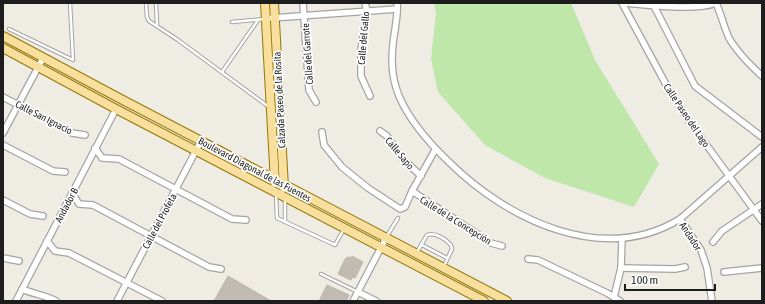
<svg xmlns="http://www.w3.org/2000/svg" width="765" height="304" viewBox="0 0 765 304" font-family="'Asap Condensed',sans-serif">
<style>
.grass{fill:#bfe7aa}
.building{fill:#c2bbb3;stroke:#bfb5a6}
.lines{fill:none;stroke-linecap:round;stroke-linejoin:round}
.lane-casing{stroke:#a4a4a4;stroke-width:4.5}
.street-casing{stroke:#a4a4a4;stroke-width:8}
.primary-casing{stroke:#927804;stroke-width:10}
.lane{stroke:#fff;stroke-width:2.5}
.street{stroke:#fff;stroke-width:5.5}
.primary{stroke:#f9df9d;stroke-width:8}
.labels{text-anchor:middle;stroke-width:3.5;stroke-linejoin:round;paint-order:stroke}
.street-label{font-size:10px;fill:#1d1d1d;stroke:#fff}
</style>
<rect width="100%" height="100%" fill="#eeece3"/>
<polygon class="grass" points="434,3 571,3 595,60 659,164 634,207 545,178 485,145 438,92 431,59 436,12"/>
<g class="building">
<polygon points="352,256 363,262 355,278 353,277 351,280 338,274 345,259 348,257 351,258"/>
<polygon points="228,276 271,301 214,301"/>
<polygon points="327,285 349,295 346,301 319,301"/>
</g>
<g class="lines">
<defs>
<g id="lane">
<polyline points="146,3 147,17 149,21 178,40 269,107"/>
<polyline points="156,3 157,24"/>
<polyline points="232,22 265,19"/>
<polyline points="9,29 73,60 70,3"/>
<polyline points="222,72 258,20"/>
<polyline points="276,194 277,218 335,245 344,229"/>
<polyline points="285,198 285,222"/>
<polyline points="387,236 398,218"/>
<polyline points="422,245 447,258"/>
<path d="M417 252 427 235C435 232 446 239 451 245L452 249 444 266"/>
<polyline points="321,274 358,292"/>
</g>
<g id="street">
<polyline points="303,3 309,90 316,102"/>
<polyline points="365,3 367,11 361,50 361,76 370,96"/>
<path d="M397 3C398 12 396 21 395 30 391 53 390 74 399 96 410 122 430 144 450 163 508 220 603 266 680 219L762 147"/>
<polyline points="622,3 669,90 689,121 762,221"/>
<path d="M625 3C647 5 697 11 716 3"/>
<path d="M716 3C721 14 724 27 729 38 737 52 750 65 762 76"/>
<polyline points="654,6 695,86 762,137"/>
<polyline points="272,18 397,9"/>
<polyline points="3,97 72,133 85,135"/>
<polyline points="380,131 387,136 402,158 421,176"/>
<polyline points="322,132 324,145 342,167 368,188 400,209 405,207 412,191 435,150"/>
<polyline points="3,133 43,58"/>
<polyline points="3,145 53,171 65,172"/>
<polyline points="95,148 102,158 119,159 232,219 246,220"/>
<polyline points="412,191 491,243 502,246"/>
<polyline points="72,193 79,204 93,205 209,267 221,269"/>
<polyline points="3,200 30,214 43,216"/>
<polyline points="680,219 701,250 707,268 712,301"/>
<polyline points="47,241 55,251 69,253 162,301"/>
<polyline points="713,242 722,231 762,204"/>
<polyline points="3,258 19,261"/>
<polyline points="528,259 538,260 607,293 620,301"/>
<polyline points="621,268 675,269 685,267"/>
<polyline points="724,272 762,268"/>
<path d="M22 289C33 294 45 295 56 301"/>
<polyline points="358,292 376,301"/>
<polyline points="614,297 621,268 622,238"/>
<polyline points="16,301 116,109"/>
<polyline points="117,301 201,141"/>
<polyline points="353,301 386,238"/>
</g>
<g id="primary">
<polyline points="265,3 275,183"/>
<polyline points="274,3 284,188"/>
<polyline points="3,36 119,98 507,301"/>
<polyline points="3,48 116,109 484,301"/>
</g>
</defs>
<use href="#lane" class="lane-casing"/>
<use href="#street" class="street-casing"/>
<use href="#primary" class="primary-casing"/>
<use href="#lane" class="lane"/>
<use href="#street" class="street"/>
<use href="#primary" class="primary"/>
</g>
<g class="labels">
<g class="street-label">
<text transform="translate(363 38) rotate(-85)" y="4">Calle del Gallo</text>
<text transform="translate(307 54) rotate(-94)" y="4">Calle del Garrote</text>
<text transform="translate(279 100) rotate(-93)" y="4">Calzada Paseo de la Rosita</text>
<text transform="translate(687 115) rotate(56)" y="4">Calle Paseo del Lago</text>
<text transform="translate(44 117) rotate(27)" y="4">Calle San Ignacio</text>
<text transform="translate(400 153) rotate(50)" y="4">Calle Sapo</text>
<text transform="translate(255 169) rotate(28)" y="4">Boulevard Diagonal de las Fuentes</text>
<text transform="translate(66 205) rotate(-62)" y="4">Andador B</text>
<text transform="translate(456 220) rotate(32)" y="4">Calle de la Concepción</text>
<text transform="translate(159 221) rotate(-62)" y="4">Calle del Profeta</text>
<text transform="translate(691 236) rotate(57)" y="4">Andador</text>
</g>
</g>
<rect width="765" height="304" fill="none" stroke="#1d1d1d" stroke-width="8"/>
<path d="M625 284v6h90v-6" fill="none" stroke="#1d1d1d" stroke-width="2"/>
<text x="631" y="284" font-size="12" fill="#1d1d1d" stroke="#ffffff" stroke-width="3" paint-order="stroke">100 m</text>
</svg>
